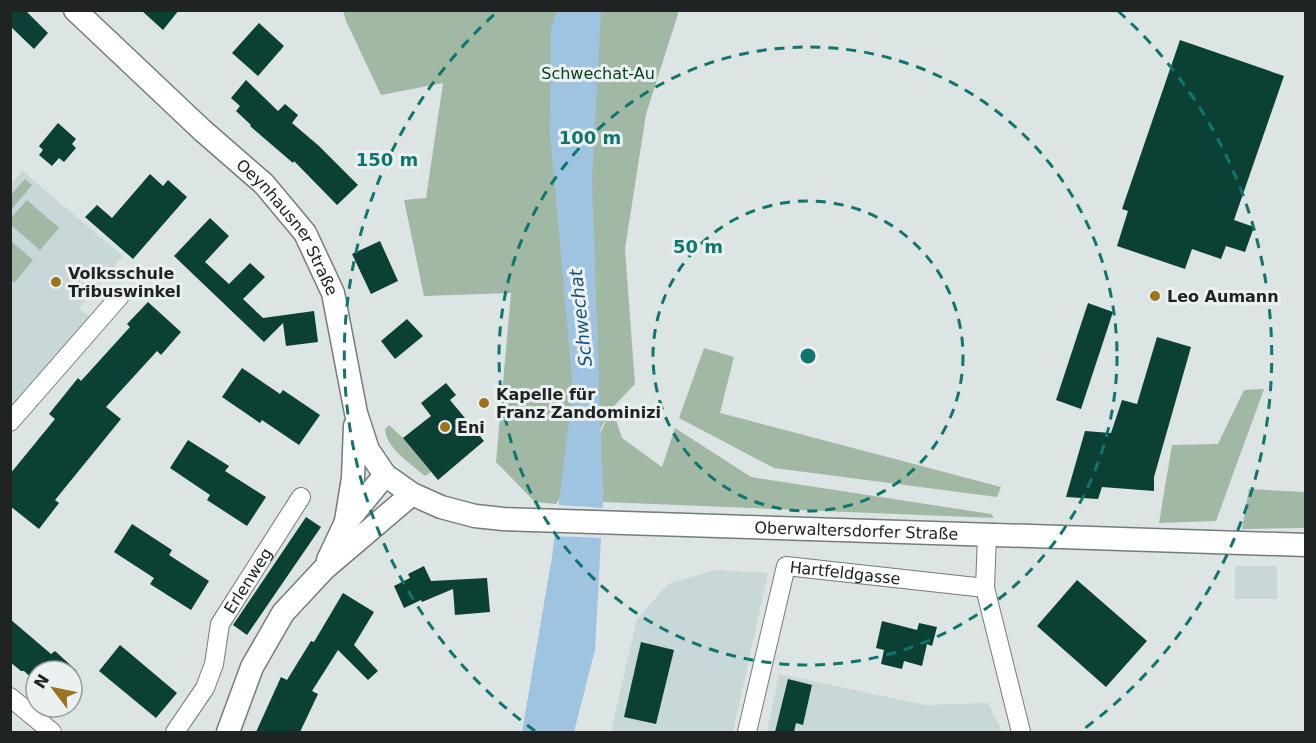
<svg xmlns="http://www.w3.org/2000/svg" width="1316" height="743" viewBox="0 0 1316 743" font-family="'DejaVu Sans',sans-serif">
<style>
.built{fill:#c8d7d7}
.green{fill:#a1b8a4}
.water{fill:#9fc4e2}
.pier{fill:#dde4e4}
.building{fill:#0b4034}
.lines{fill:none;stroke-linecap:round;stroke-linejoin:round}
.minor-casing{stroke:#767b7b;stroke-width:20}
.tertiary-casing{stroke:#767b7b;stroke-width:25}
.minor{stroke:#fff;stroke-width:18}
.tertiary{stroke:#fff;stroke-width:22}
.ring{fill:none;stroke:#0f766e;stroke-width:3;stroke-dasharray:10 8}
.poi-dot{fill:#9c7320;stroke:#ebf1f1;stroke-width:2}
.labels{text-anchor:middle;stroke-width:6;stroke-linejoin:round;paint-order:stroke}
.park-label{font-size:16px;fill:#06431d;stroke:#ebf1f1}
.street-label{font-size:16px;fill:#202323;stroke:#ebf1f1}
.poi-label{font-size:16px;font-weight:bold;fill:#202323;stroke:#ebf1f1;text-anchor:start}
.water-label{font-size:18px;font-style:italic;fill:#18527a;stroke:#ebf1f1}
.centre{fill:#0f766e;stroke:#ebf1f1;stroke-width:3}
.ring-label{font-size:18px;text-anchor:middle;font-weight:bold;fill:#0f766e;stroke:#ebf1f1;stroke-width:6;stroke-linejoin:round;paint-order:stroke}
</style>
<rect width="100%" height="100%" fill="#dde4e4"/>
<g class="built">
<polygon points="22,171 123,256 79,308 90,317 11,409 10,185"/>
<rect x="1235" y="566" width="42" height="33"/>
<polygon points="714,570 768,573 733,732 611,732 637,619 668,584"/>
<polygon points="779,674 925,705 988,703 1002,732 767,732"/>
</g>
<g class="green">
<polygon points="343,11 679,11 646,114 625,249 635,384 612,408 622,438 662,467 675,428 751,477 991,514 994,518 603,502 600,434 609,414 556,504 535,502 496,462 511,293 424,296 404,200 426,198 443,83 381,95 346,21"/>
<polygon points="25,179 32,185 11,210 11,195"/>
<polygon points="27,200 59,228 40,250 11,225 11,218"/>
<polygon points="11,241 33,260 14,283 11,280"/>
<polygon points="704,348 734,357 720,413 1001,487 997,497 774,468 679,418"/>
<polygon points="1264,389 1216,521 1159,523 1172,445 1218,444 1244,390"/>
<path d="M389 425 403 438 431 472 425 476C412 465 385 447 385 429Z"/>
<polygon points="1249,489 1305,492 1305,528 1242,529"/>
</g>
<polygon class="water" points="557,11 601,11 592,180 603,502 595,650 574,732 522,732 552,557 573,389 550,133 551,29"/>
<polygon class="pier" points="556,505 606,508 604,538 552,536"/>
<g class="building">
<polygon points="10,10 25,10 48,33 34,49 10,26"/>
<polygon points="141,10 179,10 163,30"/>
<polygon points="259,23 284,46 258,76 232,53"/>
<polygon points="1180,40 1284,76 1234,220 1254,227 1245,252 1226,246 1221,259 1192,249 1185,269 1117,246 1128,211 1122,209"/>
<polygon points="246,80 278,111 285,104 298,115 292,123 319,146 358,185 337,205 294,161 293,163 250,126 251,125 236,111 240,106 231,98"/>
<polygon points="58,123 76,139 72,144 76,148 64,162 59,158 52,166 39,155 43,150 39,146"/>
<polygon points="150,174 163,186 168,180 187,197 133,259 85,217 97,205 112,218"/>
<polygon points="210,218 229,236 205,262 229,284 250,263 265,277 243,299 263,318 314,311 318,342 286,346 283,323 264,342 174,256"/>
<polygon points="380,241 398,281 371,294 352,254"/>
<polygon points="148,302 181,332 161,355 157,351 106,407 121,419 55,500 59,503 39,529 10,506 10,474 55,419 49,414 78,378 81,381 130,327 127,324"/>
<polygon points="1088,303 1113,312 1081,409 1056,400"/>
<polygon points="407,319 423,336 395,359 381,341"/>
<polygon points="1157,337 1191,347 1154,477 1154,491 1102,487 1098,499 1066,497 1085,431 1111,433 1122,400 1137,404"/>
<polygon points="242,368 280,394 283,390 320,415 299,445 262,420 260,423 222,397"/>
<polygon points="446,383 456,395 450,400 484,441 438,480 403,438 431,416 421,403"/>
<polygon points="188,440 229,466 225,471 266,497 247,526 207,500 210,495 170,468"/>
<polygon points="306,517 321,527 247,635 233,625"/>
<polygon points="132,524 172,550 169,555 209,581 191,610 150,584 154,578 114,552"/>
<polygon points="424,566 431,581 487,578 490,612 455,615 453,589 422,602 421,600 404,608 394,586 410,578 408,574"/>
<polygon points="1077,580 1147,641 1106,687 1037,626"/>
<polygon points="343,593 374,612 354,645 378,671 368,680 338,650 312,691 318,694 300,732 256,732 281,677 287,680 311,641 314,642"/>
<polygon points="10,619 51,654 55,651 77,671 36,671 36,682 24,671 21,671 10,662"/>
<polygon points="882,621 917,630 919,623 937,627 932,646 927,644 922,666 904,661 902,669 881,664 884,650 876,648"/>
<polygon points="641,642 674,650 656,724 624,717"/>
<polygon points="120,645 177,693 156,718 99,671"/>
<polygon points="788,679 812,685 803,725 796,723 794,732 775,732"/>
</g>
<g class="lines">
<defs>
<g id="minor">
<polyline points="10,422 120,296"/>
<polyline points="985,588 1021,732"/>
<polyline points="10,697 52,732"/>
<path id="s1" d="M175 732 205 688 214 664 220 624 301 497"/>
<path id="s2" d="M747 732 786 566 985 588 987 535"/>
</g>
<g id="tertiary">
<path id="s3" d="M75 10 202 130 264 184 305 233 333 293 356 413 368 450 385 475 412 494 441 507 475 516 503 519 1306 545"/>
<polyline points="346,521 353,478 355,426"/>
<polyline points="328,560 345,524 385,475"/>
<polyline points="228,732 252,667 283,613 324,569 412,494"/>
</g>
</defs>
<use href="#minor" class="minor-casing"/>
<use href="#tertiary" class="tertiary-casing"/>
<use href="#minor" class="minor"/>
<use href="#tertiary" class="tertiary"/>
</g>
<g class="ring">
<circle cx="808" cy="356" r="155"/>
<circle cx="808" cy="356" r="309"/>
<path d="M535 731A464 464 0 0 1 498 11M1118 11A464 464 0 0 1 1081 731"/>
</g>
<g class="poi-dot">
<circle cx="56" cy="282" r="6"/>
<circle cx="1155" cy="296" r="6"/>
<circle cx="484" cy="403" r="6"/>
<circle cx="445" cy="427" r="6"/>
</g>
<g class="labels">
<g class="park-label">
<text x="598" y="79">Schwechat-Au</text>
</g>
<g class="street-label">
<text dy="6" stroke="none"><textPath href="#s3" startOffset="306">Oeynhausner Straße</textPath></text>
<text dy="6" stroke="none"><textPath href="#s3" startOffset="1060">Oberwaltersdorfer Straße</textPath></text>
<text dy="6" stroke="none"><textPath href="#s2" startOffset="230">Hartfeldgasse</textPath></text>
<text dy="6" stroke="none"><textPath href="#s1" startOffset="171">Erlenweg</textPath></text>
</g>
<g class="poi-label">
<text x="68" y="279">Volksschule<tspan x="68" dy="18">Tribuswinkel</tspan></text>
<text x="1167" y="302">Leo Aumann</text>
<text x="496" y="400">Kapelle für<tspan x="496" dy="18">Franz Zandominizi</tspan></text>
<text x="457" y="433">Eni</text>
</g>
<g class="water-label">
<text transform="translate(581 318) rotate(-96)" y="6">Schwechat</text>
</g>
</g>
<circle cx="808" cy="356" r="9" class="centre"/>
<g class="ring-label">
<text x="590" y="144">100 m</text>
<text x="387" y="166">150 m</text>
<text x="698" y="253">50 m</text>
</g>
<rect width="1316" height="743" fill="none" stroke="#202323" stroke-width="24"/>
<g transform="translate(54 689) rotate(302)"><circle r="28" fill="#ebf1f1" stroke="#9a9f9f" stroke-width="1.5"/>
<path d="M0-4.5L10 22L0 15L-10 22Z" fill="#9c7320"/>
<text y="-9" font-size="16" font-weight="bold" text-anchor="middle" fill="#202323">N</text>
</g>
</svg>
